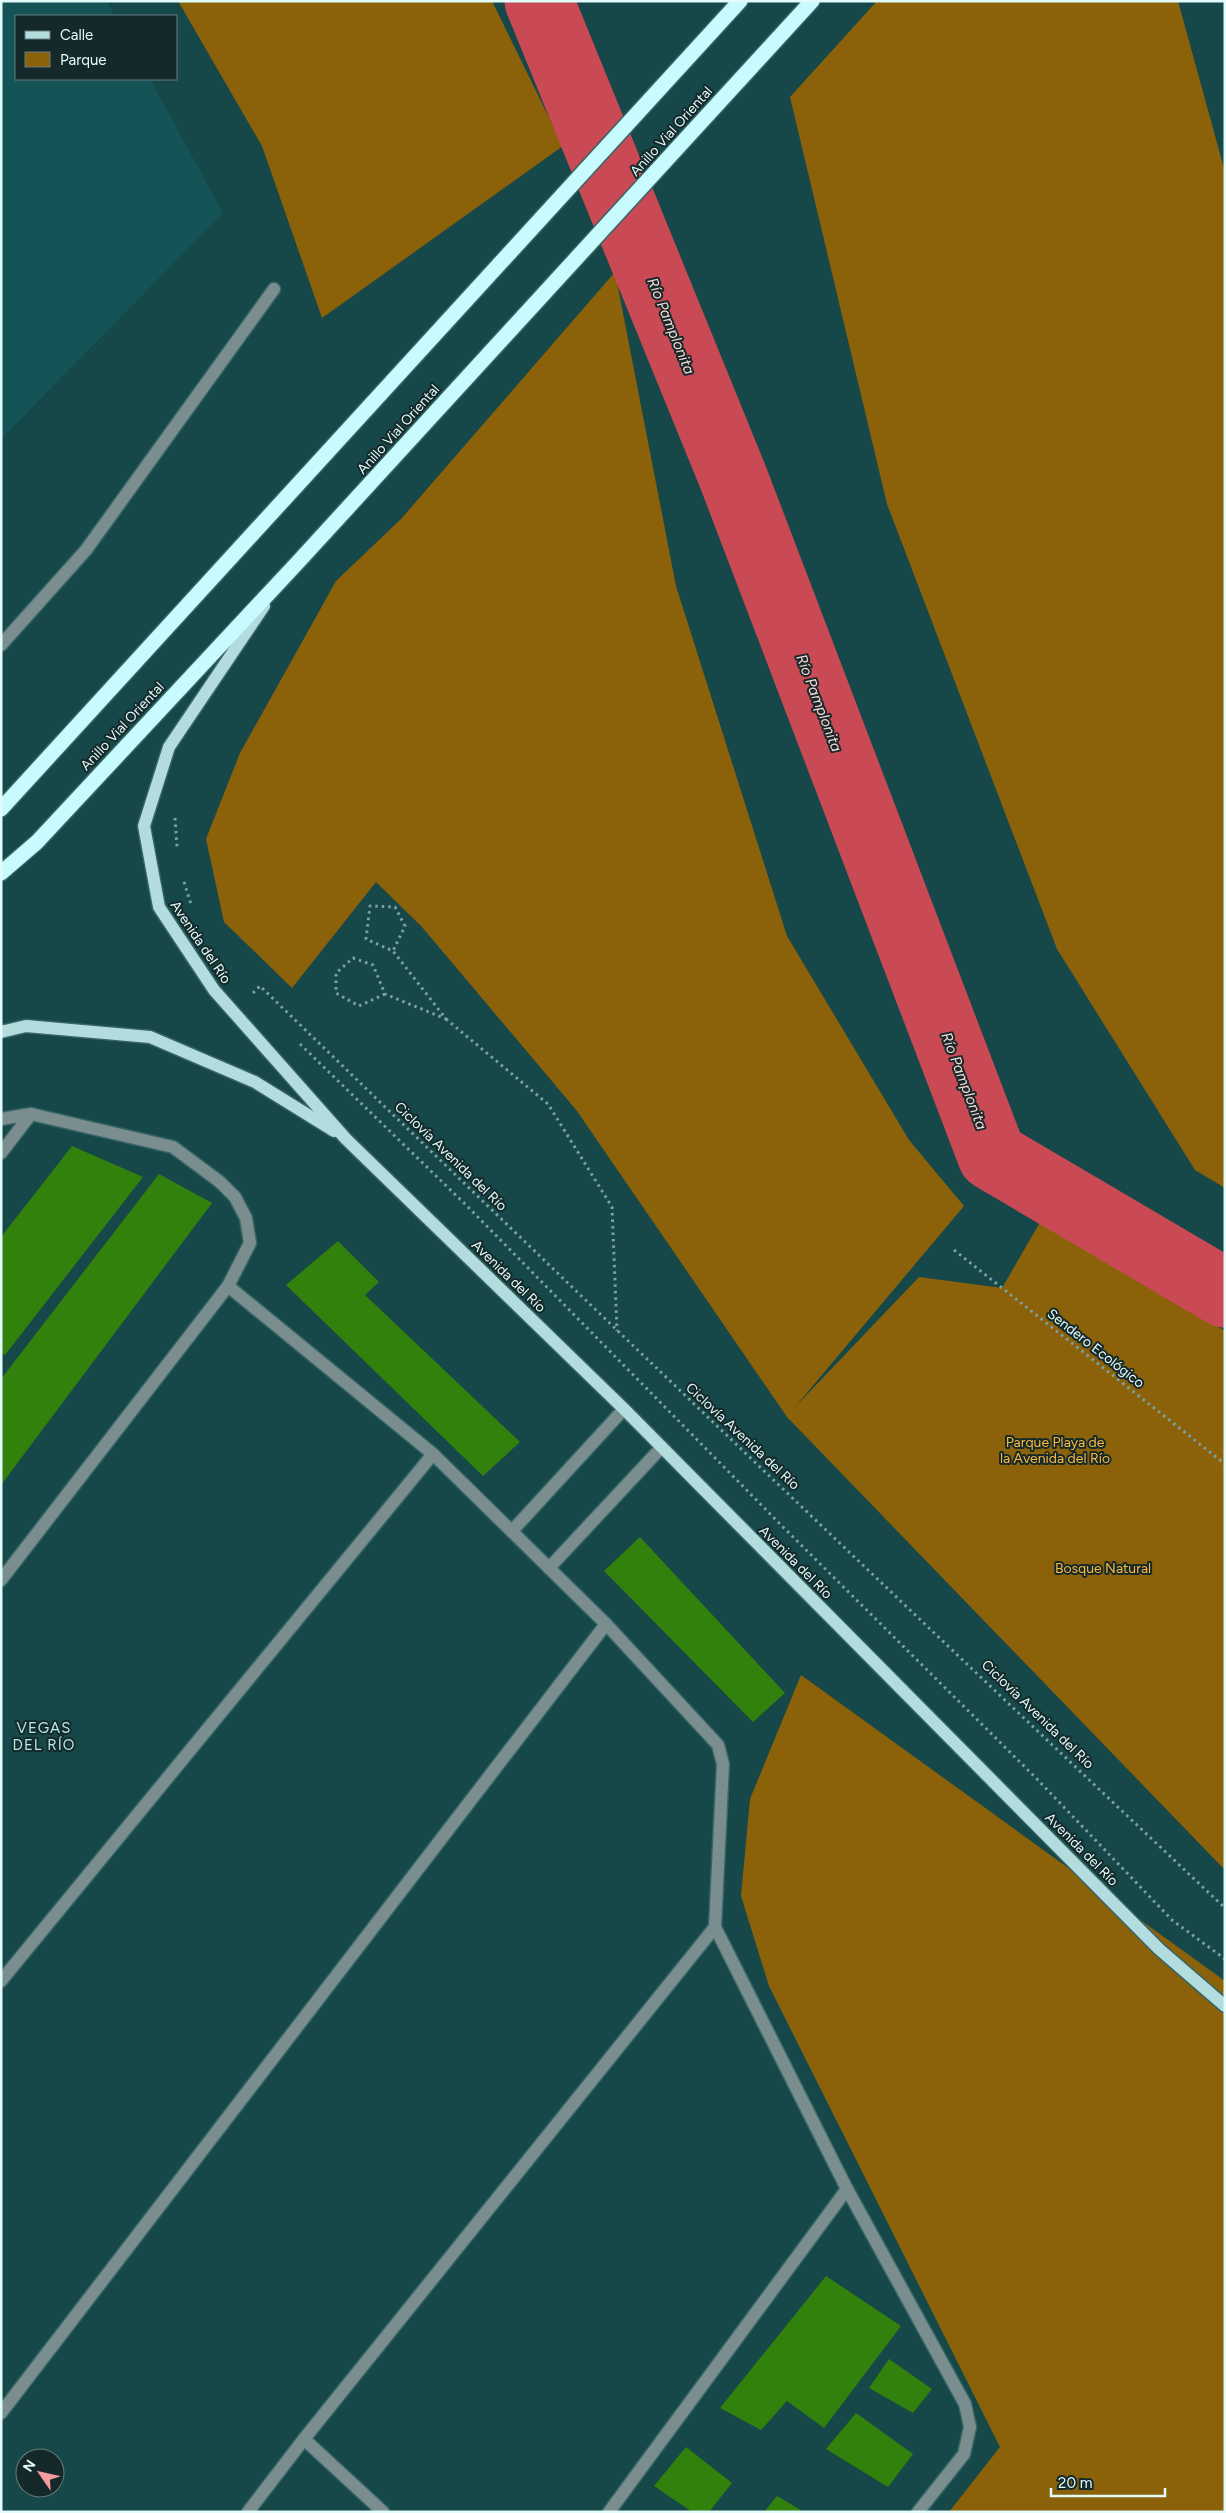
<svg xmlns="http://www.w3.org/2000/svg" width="1226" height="2513" viewBox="0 0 1226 2513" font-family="Figtree,sans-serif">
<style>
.built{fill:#145456}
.green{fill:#8b6209}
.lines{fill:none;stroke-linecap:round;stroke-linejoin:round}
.river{stroke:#c94a55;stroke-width:69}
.building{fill:#32810c}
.minor-casing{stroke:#376465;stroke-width:15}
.major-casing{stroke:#376465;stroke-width:15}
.highway-casing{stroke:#376465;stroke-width:18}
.path{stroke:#7ca1a2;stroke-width:3;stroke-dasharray:2.5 4;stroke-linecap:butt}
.minor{stroke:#7a8e8f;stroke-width:12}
.major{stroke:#b2dcde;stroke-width:12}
.highway{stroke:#c8fbfd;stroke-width:15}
.labels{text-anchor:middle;stroke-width:4;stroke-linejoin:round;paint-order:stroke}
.street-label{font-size:14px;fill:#e2fbfb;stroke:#15292a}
.park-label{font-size:14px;fill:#fcb93c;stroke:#15292a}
.water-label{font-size:15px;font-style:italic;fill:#f8d6d5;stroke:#15292a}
.neighbourhood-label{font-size:15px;letter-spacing:1px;fill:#b6e8ea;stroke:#15292a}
</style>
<rect width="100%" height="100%" fill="#164749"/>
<polygon class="built" points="1,1 107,1 115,16 16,16 16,79 150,79 223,213 1,439"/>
<g class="green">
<polygon points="178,1 492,1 563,146 322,318 262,146"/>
<polygon points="877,1 1178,1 1225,172 1225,1188 1195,1170 1057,949 887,504 790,97"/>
<polygon points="615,272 676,586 787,936 909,1140 964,1206 795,1407 919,1277 1002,1288 1042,1219 1225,1331 1225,1870 787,1417 577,1111 422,927 376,882 292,988 224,922 206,839 240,753 336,581 401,519"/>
<polygon points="801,1675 1225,1981 1225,2512 949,2512 1000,2447 769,1986 741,1896 750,1799"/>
</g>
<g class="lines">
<polyline class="river" points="539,1 733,477 992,1156 1225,1293"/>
</g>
<g class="building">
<polygon points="72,1146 143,1177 5,1355 1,1353 1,1237"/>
<polygon points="159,1174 212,1203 1,1485 1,1379"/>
<polygon points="338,1241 379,1282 365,1295 520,1442 483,1476 286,1285"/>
<polygon points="640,1537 785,1693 753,1722 604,1571"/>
<polygon points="826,2276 901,2326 824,2428 787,2401 761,2430 720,2408"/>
<polygon points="889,2359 932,2389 913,2413 869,2388"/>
<polygon points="856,2413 913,2454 888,2487 826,2449"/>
<polygon points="686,2447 732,2483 709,2512 692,2512 654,2486"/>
<polygon points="777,2496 804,2512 764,2512"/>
</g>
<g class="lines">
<defs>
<g id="minor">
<polyline points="1,645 86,550 274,289"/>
<polyline points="1,1119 31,1114 173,1147 220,1182 235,1197 246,1218 250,1243 228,1286 433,1454 606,1624 718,1745 723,1764 715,1927 847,2189 965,2404 970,2427 964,2454 918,2512"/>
<polyline points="1,1153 31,1114"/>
<polyline points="512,1531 624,1409"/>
<polyline points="549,1568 661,1448"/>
<polyline points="1,1580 228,1286"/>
<polyline points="1,1981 433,1454"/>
<polyline points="1,2413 606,1624"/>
<polyline points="304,2439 383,2512"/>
<polyline points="248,2512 304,2439 715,1927"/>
<polyline points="609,2512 847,2189"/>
</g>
<g id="major">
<polyline points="264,606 169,747 144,826 159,907 214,990 346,1139 624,1409 1159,1949 1225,2006"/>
<polyline points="1,1032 26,1026 150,1037 255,1082 334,1131"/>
</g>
<g id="highway">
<polyline points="1,809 740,1"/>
<polyline points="1,873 37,842 299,561 812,1"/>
</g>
</defs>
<use href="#minor" class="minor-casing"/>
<use href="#major" class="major-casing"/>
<use href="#highway" class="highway-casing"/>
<g class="path">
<polyline points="175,818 177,847"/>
<polyline points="184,882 191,904"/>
<path d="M253 993 260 986C579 1295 901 1603 1225 1908"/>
<polyline points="385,994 359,1006 336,993 336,973 353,958 373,965 385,994 446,1019 393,951 366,939 370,906 395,907 405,926 393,951"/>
<polyline points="446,1019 548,1104 612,1207 617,1331"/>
<polyline points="300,1044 467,1206 783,1527 1036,1778 1172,1920 1225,1959"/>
<polyline points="954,1250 1225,1464"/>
</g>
<use href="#minor" class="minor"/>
<use href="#major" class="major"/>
<use href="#highway" class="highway"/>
</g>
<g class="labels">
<g class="street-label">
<text transform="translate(671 131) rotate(-48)" y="5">Anillo Vial Oriental</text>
<text transform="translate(398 429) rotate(-48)" y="5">Anillo Vial Oriental</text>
<text transform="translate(122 726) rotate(-47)" y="5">Anillo Vial Oriental</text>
<text transform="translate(201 942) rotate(56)" y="5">Avenida del Río</text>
<text transform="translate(451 1156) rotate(44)" y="5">Ciclovía Avenida del Río</text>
<text transform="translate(509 1276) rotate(44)" y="5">Avenida del Río</text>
<text transform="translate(1096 1348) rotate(38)" y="5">Sendero Ecológico</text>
<text transform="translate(743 1436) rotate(43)" y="5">Ciclovía Avenida del Río</text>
<text transform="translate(796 1562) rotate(45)" y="5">Avenida del Río</text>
<text transform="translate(1038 1714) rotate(44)" y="5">Ciclovía Avenida del Río</text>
<text transform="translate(1082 1849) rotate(45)" y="5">Avenida del Río</text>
</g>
<g class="park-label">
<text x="1055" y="1447">Parque Playa de<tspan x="1055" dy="16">la Avenida del Río</tspan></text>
<text x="1103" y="1573">Bosque Natural</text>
</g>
<g class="water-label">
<text transform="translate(671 326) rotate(68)" y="5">Río Pamplonita</text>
<text transform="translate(819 703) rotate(69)" y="5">Río Pamplonita</text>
<text transform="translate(964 1081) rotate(69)" y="5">Río Pamplonita</text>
</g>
<g class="neighbourhood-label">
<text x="44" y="1733">VEGAS<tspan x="44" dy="17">DEL RÍO</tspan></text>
</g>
</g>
<rect width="1226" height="2513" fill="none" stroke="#e2fbfb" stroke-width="5"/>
<rect x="15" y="15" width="162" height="65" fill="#15292a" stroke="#677d7e"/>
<rect x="25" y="31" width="25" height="8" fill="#b2dcde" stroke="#677d7e"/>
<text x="60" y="40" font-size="15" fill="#e2fbfb">Calle</text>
<rect x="25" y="52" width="25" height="15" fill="#8b6209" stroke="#677d7e"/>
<text x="60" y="65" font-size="15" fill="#e2fbfb">Parque</text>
<g transform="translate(40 2473) rotate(304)"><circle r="24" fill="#15292a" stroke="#677d7e"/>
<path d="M0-4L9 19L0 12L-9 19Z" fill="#f59b9c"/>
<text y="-8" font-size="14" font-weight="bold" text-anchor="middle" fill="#e2fbfb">N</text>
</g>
<path d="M1051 2488v8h114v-8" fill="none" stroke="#e2fbfb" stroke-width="2.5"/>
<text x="1058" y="2488" font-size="15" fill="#e2fbfb" stroke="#15292a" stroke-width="4" paint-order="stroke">20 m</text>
</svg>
